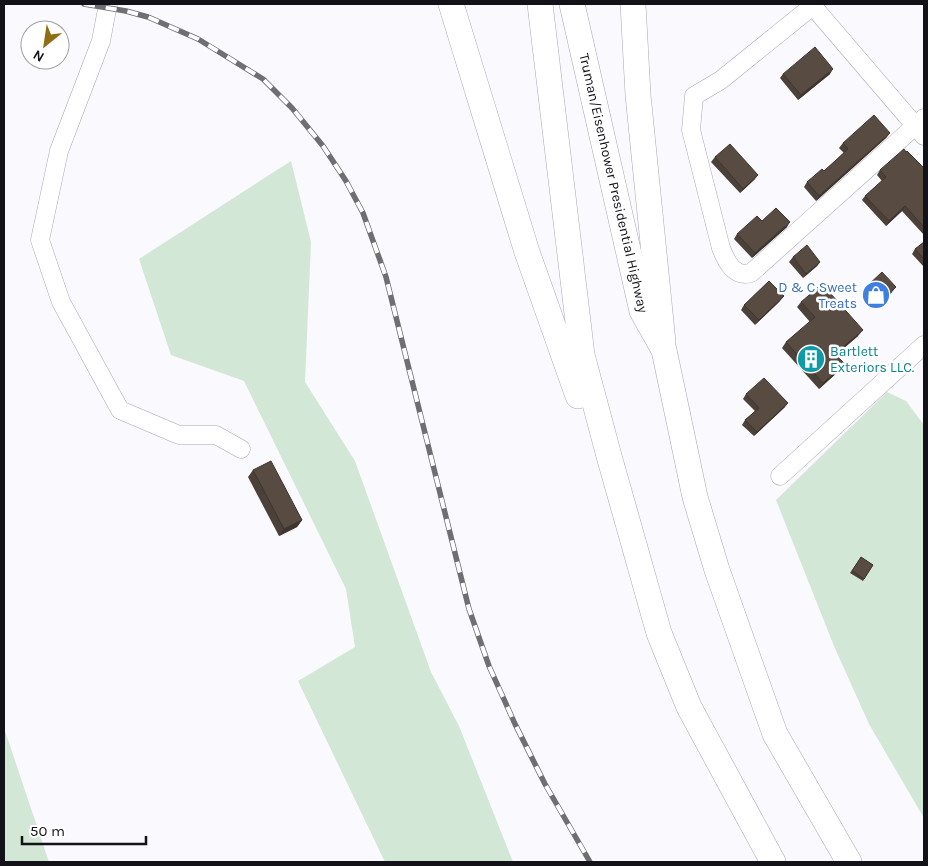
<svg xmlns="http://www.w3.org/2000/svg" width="928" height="866" viewBox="0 0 928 866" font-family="Karla,sans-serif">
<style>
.green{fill:#d2e7d6}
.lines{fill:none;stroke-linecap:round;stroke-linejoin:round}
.minor-casing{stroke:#a9a6b6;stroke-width:19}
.highway-casing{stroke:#a9a6b6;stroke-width:26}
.minor{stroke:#fff;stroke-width:18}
.highway{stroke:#fff;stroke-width:25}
.rail-casing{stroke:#6f6e73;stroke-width:5.5}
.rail{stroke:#fff;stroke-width:4;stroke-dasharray:11;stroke-linecap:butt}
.wall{fill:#4c4139}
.shaded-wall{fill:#3e352e}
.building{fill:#584c42;stroke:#3e352e}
.labels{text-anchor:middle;stroke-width:5;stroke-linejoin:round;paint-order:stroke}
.street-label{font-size:14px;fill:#131218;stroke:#fff}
.shop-label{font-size:14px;fill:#366cbe;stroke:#fff;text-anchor:end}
.culture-label{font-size:14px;fill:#0d838f;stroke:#fff;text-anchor:start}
</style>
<rect width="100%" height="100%" fill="#faf9fd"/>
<g class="green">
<polygon points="291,161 311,242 305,382 355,461 431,672 459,726 513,862 385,862 298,681 355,647 346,589 244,381 171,355 139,259"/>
<polygon points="887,392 906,401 924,425 924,818 869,724 834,646 776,500"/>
<polygon points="4,728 49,862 4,862"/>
</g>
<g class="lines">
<defs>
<g id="minor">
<polyline points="108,4 101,41 59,151 40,240 61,302 120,410 179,435 216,435 241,449"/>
<polyline points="811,4 924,136"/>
<path d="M815 4 721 80 694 96 691 130 721 248C726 261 734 278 751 273L924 118"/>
<polyline points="780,476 924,345"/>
</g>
<g id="highway">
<polyline points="451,4 527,252 578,396"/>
<polyline points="540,4 582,355 609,456 659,633 689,707 773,862"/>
<polyline points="572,4 642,311 664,350 695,497 717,570 775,734 849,862"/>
<polyline points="633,4 638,95 663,342"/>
</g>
</defs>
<use href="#minor" class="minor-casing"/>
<use href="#highway" class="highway-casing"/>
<use href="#minor" class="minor"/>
<use href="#highway" class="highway"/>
<defs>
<polyline id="rail" points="84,4 126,11 148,17 198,39 263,79 292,108 323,146 346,181 363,213 386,277 469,609 489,666 515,724 545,784 590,862"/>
</defs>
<use href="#rail" class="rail-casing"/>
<use href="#rail" class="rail"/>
</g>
<g class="wall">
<polygon points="783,74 830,74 798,100 780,78"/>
<polygon points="887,137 816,201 804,187 807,182 824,171 844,153 839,148 843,143"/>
<polygon points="715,157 755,179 740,193 711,162"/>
<polygon points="924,168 924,235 902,211 886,226 862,200 865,196 882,181 877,175 880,170"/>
<polygon points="762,221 787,227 752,258 734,239 737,234"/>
<polygon points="924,242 924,267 912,254 915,249"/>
<polygon points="793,257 820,262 817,266 803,278 789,262"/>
<polygon points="865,288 892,292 876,308 862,293"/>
<polygon points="780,301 755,325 741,310 744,305"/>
<polygon points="801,302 858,336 836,355 845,364 840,370 819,389 782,348 786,342 810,322 797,307"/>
<polygon points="746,394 785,407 754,436 742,425 745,420 755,411 743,399"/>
<polygon points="253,470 302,520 297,527 279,536 248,477"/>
<polygon points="861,557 873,565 863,581 850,573"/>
</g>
<g class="shaded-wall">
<polygon points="833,69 830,74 798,100 801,95"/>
<polygon points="890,133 887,137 816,201 819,196"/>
<polygon points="758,175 755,179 740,193 743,189"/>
<polygon points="905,206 902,211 886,226 889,221"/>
<polygon points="790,222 787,227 752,258 755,253"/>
<polygon points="820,262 817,266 803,278 806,274"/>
<polygon points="896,287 892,292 876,308 879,303"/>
<polygon points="784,296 780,301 755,325 759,320"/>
<polygon points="863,330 858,336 831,359 835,354"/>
<polygon points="845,364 840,370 819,389 823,383"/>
<polygon points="788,403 785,407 754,436 757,432"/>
<polygon points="302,520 297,527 279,536 284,529"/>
</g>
<g class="building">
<polygon points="815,47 833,69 801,95 783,74"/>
<polygon points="874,115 890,133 819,196 807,182 822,169 824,171 848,149 843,143"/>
<polygon points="730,144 758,175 743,189 715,157"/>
<polygon points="904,149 906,152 907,151 924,168 924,227 905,206 889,221 865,196 886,177 880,170"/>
<polygon points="776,208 790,222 755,253 737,234 757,216 762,221"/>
<polygon points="924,242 924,259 915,249"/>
<polygon points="807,245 820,262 806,274 793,257"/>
<polygon points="882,272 896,287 879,303 865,288"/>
<polygon points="769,281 784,296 759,320 744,305"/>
<polygon points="822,284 863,330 835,354 845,364 823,383 786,342 815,317 801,302"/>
<polygon points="764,378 788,403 757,432 745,420 759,408 746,394"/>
<polygon points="271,461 302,520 284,529 253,470"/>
<polygon points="861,557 873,565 864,579 852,571"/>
</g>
<defs>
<symbol id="shop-disc" viewBox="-11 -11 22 22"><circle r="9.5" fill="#3f7fe0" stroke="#fff"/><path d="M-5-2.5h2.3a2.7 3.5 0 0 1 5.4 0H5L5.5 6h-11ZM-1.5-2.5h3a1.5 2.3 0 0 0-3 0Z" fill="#fff"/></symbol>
<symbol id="building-disc" viewBox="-11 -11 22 22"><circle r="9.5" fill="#0f9aa8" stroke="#fff"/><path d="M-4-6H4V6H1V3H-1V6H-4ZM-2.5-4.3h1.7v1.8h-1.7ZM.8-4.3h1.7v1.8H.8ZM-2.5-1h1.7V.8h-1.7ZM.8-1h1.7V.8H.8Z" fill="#fff"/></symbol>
</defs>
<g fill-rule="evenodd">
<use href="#shop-disc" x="860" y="279" width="32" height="32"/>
<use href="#building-disc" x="795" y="343" width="32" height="32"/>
</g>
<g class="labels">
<g class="street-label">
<text transform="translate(614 183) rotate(77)" y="5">Truman/Eisenhower Presidential Highway</text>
</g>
<g class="shop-label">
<text x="857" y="292">D &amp; C Sweet<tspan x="857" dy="16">Treats</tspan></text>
</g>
<g class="culture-label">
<text x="830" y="356">Bartlett<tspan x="830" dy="16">Exteriors LLC.</tspan></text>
</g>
</g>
<rect width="928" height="866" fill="none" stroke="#131218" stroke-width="10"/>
<g transform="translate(45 45) rotate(210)"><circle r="24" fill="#ffffff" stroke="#a1a0a3"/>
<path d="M0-4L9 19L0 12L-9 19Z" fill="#8f6d11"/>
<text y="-8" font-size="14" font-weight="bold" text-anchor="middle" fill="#131218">N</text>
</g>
<path d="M22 836v8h124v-8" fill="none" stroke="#131218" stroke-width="2.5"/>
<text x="30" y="836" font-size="15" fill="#131218" stroke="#ffffff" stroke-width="4" paint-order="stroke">50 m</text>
</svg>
